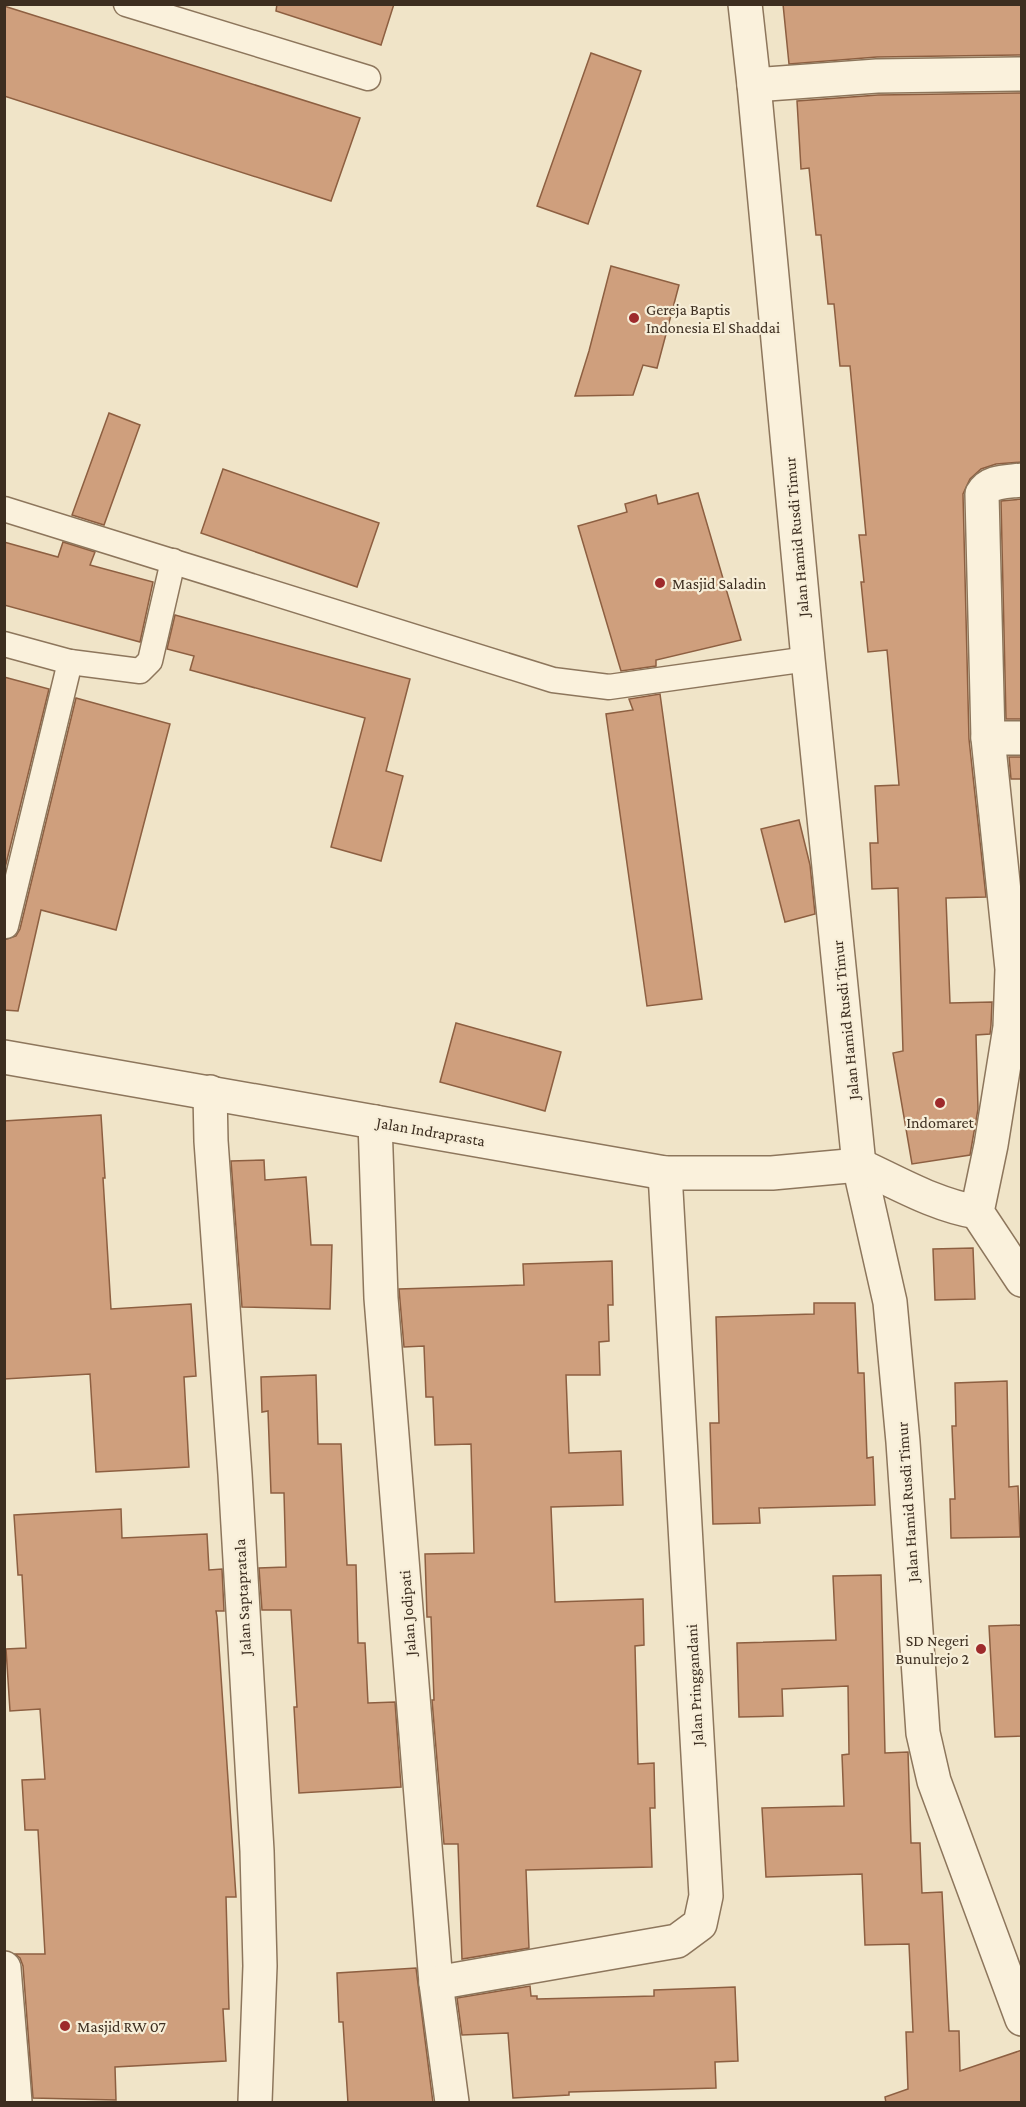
<svg xmlns="http://www.w3.org/2000/svg" width="1026" height="2107" viewBox="0 0 1026 2107" font-family="'Crimson Pro',serif">
<style>
.building{fill:#cf9f7d;stroke:#8d5f41;stroke-width:1.5}
.lines{fill:none;stroke-linecap:round;stroke-linejoin:round}
.lane-casing{stroke:#8d765c;stroke-width:27}
.street-casing{stroke:#8d765c;stroke-width:36}
.lane{stroke:#faf1dc;stroke-width:24}
.street{stroke:#faf1dc;stroke-width:33}
.poi-dot{fill:#9e2a2b;stroke:#f7eed8;stroke-width:2}
.labels{text-anchor:middle;stroke-width:4.5;stroke-linejoin:round;paint-order:stroke}
.poi-label{font-size:16px;fill:#3d2e20;stroke:#f7eed8;text-anchor:start}
.street-label{font-size:16px;fill:#3d2e20;stroke:#f7eed8}
</style>
<rect width="100%" height="100%" fill="#f0e4c8"/>
<g class="building">
<polygon points="277,4 394,4 381,45 276,11"/>
<polygon points="783,4 1022,4 1022,55 877,57 789,64"/>
<polygon points="4,6 360,118 331,201 4,96"/>
<polygon points="591,53 641,71 588,224 537,206"/>
<polygon points="1022,93 1022,462 996,464 981,469 970,479 963,494 969,739 986,897 946,898 950,1003 992,1002 991,1025 990,1034 976,1035 978,1109 970,1155 912,1164 893,1053 903,1051 898,888 872,889 870,843 878,843 875,786 899,785 887,650 868,652 861,582 864,582 859,535 866,535 850,366 840,366 834,304 828,304 821,235 816,235 809,168 801,169 797,101 878,95"/>
<polygon points="611,266 679,285 657,368 643,365 633,395 575,396 589,351"/>
<polygon points="109,413 140,425 104,525 72,515"/>
<polygon points="223,469 379,523 357,587 201,533"/>
<polygon points="698,493 741,640 656,660 656,666 621,671 578,526 627,512 625,504 656,495 658,504"/>
<polygon points="1022,499 1022,719 1006,719 1001,501"/>
<polygon points="4,542 58,557 63,542 95,552 90,565 153,582 140,642 4,605"/>
<polygon points="175,615 410,679 386,771 403,776 381,861 331,847 365,718 190,670 194,656 167,649"/>
<polygon points="4,677 49,689 4,872"/>
<polygon points="660,694 702,999 647,1006 606,714 633,710 629,699"/>
<polygon points="76,698 170,724 116,930 41,910 18,1011 4,1010 4,940 16,936 20,929"/>
<polygon points="1009,757 1022,757 1022,779 1011,779"/>
<polygon points="799,820 810,865 815,914 785,922 761,829"/>
<polygon points="456,1023 561,1052 545,1111 440,1082"/>
<polygon points="101,1115 105,1178 103,1178 111,1309 191,1304 196,1376 184,1377 189,1467 96,1472 90,1374 4,1379 4,1121"/>
<polygon points="264,1160 265,1180 306,1177 311,1245 332,1245 330,1309 242,1307 231,1161"/>
<polygon points="973,1248 975,1299 935,1300 933,1249"/>
<polygon points="612,1261 613,1305 608,1305 609,1341 599,1342 600,1375 566,1375 569,1453 621,1451 623,1505 551,1507 555,1602 643,1599 644,1645 635,1646 638,1764 654,1763 655,1808 650,1808 652,1867 526,1870 529,1948 462,1959 458,1844 444,1844 432,1700 434,1700 431,1617 427,1617 425,1554 474,1553 471,1444 435,1445 433,1397 426,1397 424,1346 404,1347 399,1289 524,1285 523,1264"/>
<polygon points="814,1303 855,1303 858,1373 864,1373 867,1458 873,1457 875,1505 759,1508 760,1523 713,1524 710,1423 719,1423 716,1317 814,1314"/>
<polygon points="316,1375 318,1444 341,1444 347,1565 356,1565 358,1643 365,1643 368,1703 395,1702 401,1787 299,1793 294,1707 297,1707 291,1610 262,1610 259,1568 286,1567 284,1493 271,1493 268,1411 262,1412 261,1377"/>
<polygon points="1007,1381 1009,1487 1018,1486 1020,1537 951,1538 950,1499 955,1499 952,1426 956,1426 955,1383"/>
<polygon points="121,1509 122,1538 207,1534 209,1570 222,1569 224,1611 216,1611 217,1617 236,1897 226,1897 229,2009 223,2009 226,2061 115,2067 116,2100 33,2098 23,1966 20,1958 15,1954 45,1954 38,1830 25,1830 22,1780 45,1779 40,1709 10,1711 6,1649 26,1648 22,1575 18,1575 14,1515"/>
<polygon points="881,1575 885,1753 908,1752 911,1843 920,1843 922,1893 942,1892 949,2031 959,2031 960,2071 1022,2050 1022,2103 886,2103 885,2097 908,2089 906,2032 913,2032 909,1944 865,1945 862,1874 766,1877 762,1808 844,1806 842,1755 849,1754 848,1686 782,1689 783,1716 739,1717 737,1643 836,1640 833,1576"/>
<polygon points="1022,1625 1022,1736 995,1737 989,1626"/>
<polygon points="416,1968 433,2103 348,2103 343,2022 339,2022 337,1973"/>
<polygon points="530,1986 531,1996 537,1996 537,1999 654,1996 654,1990 735,1987 738,2061 715,2062 716,2088 569,2092 569,2095 513,2098 508,2033 462,2035 457,1998"/>
</g>
<g class="lines">
<defs>
<g id="lane">
<polyline points="126,4 368,78"/>
<polyline points="4,509 553,680 609,687 808,659"/>
<polyline points="4,644 70,662 140,671 150,661 173,561"/>
<polyline points="6,926 70,662"/>
</g>
<g id="street">
<polyline points="745,4 754,85 808,659 859,1165 890,1302 903,1442 923,1733 934,1781 1022,2019"/>
<polyline points="754,85 877,76 1022,74"/>
<path d="M1022 480C1008 482 989 480 982 494L988 738 1012 969 1010 1027 991 1145 977 1212 1022 1280"/>
<polyline points="988,738 1022,738"/>
<polyline points="4,1057 665,1173 772,1173 859,1165"/>
<polyline points="210,1092 211,1141 235,1474 257,1851 260,1966 255,2102"/>
<polyline points="375,1122 381,1298 436,1983 452,2102"/>
<path d="M859 1165C898 1183 935 1205 977 1212"/>
<polyline points="4,1968 15,2102"/>
<polyline points="436,1983 677,1941 700,1924 706,1896 665,1173"/>
</g>
</defs>
<use href="#lane" class="lane-casing"/>
<use href="#street" class="street-casing"/>
<use href="#lane" class="lane"/>
<use href="#street" class="street"/>
</g>
<g class="poi-dot">
<circle cx="634" cy="318" r="6"/>
<circle cx="660" cy="583" r="6"/>
<circle cx="940" cy="1103" r="6"/>
<circle cx="981" cy="1649" r="6"/>
<circle cx="65" cy="2026" r="6"/>
</g>
<g class="labels">
<g class="poi-label">
<text x="646" y="315">Gereja Baptis<tspan x="646" dy="18">Indonesia El Shaddai</tspan></text>
<text x="672" y="589">Masjid Saladin</text>
<text x="940" y="1128" text-anchor="middle">Indomaret</text>
<text x="969" y="1646" text-anchor="end">SD Negeri<tspan x="969" dy="18">Bunulrejo 2</tspan></text>
<text x="77" y="2032">Masjid RW 07</text>
</g>
<g class="street-label">
<text transform="translate(796 537) rotate(-95)" y="6">Jalan Hamid Rusdi Timur</text>
<text transform="translate(845 1020) rotate(-96)" y="6">Jalan Hamid Rusdi Timur</text>
<text transform="translate(431 1131) rotate(10)" y="6">Jalan Indraprasta</text>
<text transform="translate(907 1502) rotate(-94)" y="6">Jalan Hamid Rusdi Timur</text>
<text transform="translate(242 1597) rotate(-93)" y="6">Jalan Saptapratala</text>
<text transform="translate(407 1613) rotate(-94)" y="6">Jalan Jodipati</text>
<text transform="translate(694 1685) rotate(-93)" y="6">Jalan Pringgandani</text>
</g>
</g>
<rect width="1026" height="2107" fill="none" stroke="#3d2e20" stroke-width="12"/>
</svg>
